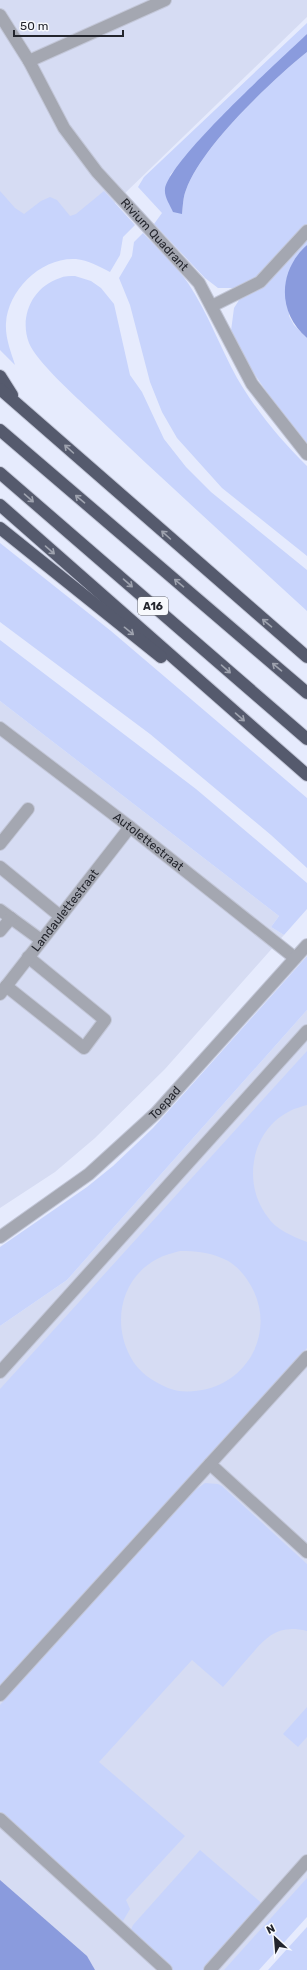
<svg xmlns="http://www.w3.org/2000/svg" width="307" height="1970" viewBox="0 0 307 1970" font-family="Rubik,sans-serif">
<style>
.built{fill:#d6dcf3}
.green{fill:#c8d4fc;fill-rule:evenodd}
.water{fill:#8a9bdd}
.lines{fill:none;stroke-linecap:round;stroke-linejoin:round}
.minor-casing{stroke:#c3c7d8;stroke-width:14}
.highway-casing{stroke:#c3c7d8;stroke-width:14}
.minor{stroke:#a4a7b1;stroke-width:12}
.highway{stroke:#555a6d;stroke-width:12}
.oneway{stroke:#9ea2ae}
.labels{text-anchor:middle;stroke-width:4;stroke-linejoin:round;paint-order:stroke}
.shield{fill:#f7f9fd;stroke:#63656b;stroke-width:1}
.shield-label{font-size:11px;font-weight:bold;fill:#23252d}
.street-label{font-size:12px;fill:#23252d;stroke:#f7f9fd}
</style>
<rect width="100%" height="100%" fill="#e6ebfd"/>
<g class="built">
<polygon points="0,0 307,0 307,17 58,258 0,200"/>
<polygon points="0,701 279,916 271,927 284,935 165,1069 95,1138 55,1172 0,1208"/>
<polygon points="307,1010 307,1903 246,1970 0,1970 0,1326 67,1280"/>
</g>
<g class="green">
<path d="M307 23V34L204 135 170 175 182 214C183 206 183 197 186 190 202 146 271 81 307 52V224L258 279 235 288H218L205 278 154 224 162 213 138 187 144 177Z"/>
<path d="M0 191 15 208 24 214 41 201 50 197 57 200 70 216 76 214 104 191 135 225 123 237 120 255 110 272C100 267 88 260 76 259 41 257 8 290 6 323 5 338 11 352 15 365L0 350Z"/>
<path d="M143 233C158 249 176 265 188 283 208 313 220 347 237 378 255 409 281 441 307 466V556L222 488 177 438 162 412 150 382 130 305 119 278 132 256 134 242Z"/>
<polygon points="307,236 307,245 301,251 289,316 294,325 307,338 307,443 279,410 251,369 231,331 234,308 241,297 263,287"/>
<path d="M75 276 91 281 101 288 114 304 130 375 142 392 164 439 186 467 211 492 307 570V611C235 545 162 479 92 412 76 397 36 361 29 343 19 317 32 287 60 278 64 276 70 276 75 276Z"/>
<polygon points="0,543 111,631 307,798 307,868 271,835 150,734 0,622"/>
<polygon points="0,640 196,789 307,883 307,909 284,935 271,927 279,916 0,701"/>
<polygon points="307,956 307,1010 67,1280 0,1326 0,1247 87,1187 113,1166 153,1128"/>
<path d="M307 1051V1105C301 1107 295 1108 290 1111 251 1130 242 1183 267 1216 276 1230 292 1236 307 1242V1348L0 1689V1389ZM180 1251C196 1251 209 1252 224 1259 234 1263 243 1273 248 1281 276 1323 255 1376 207 1389 194 1392 180 1393 168 1388 152 1381 138 1372 130 1356 112 1322 121 1278 157 1259 164 1255 173 1253 180 1251Z"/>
<path d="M205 1483 218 1484 222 1486 307 1564V1631C278 1624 267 1636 249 1657 240 1667 232 1677 223 1687L192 1660 99 1762 185 1836 126 1900 130 1909 123 1921 0 1812V1705L191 1493Z"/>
<polygon points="307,1707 307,1737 298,1747 283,1734"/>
<polygon points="200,1850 265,1906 208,1970 173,1970 130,1932 133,1925"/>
<polygon points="307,1878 307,1917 259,1970 224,1970"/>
<polygon points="307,1927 307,1970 268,1970"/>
</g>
<g class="water">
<path d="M307 34V52C271 81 201 147 186 190 183 197 183 206 182 214L173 212C170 205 164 197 165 189 170 159 280 60 307 34Z"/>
<path d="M307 245V338C277 312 278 271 307 245Z"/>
<polygon points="0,1880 87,1956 95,1970 0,1970"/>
</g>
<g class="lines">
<defs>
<g id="minor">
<path id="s1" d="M0 15 29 61 64 128 97 172 199 283 252 384 307 454"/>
<polyline points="29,61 165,0"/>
<polyline points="212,306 260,282 307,231"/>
<path id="s2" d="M0 728 130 827 295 958"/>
<polyline points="0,844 28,809"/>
<polyline points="0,867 60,916"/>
<polyline points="0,910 41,940"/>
<polyline points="0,931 11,918"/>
<polyline points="6,986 84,1048 105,1020 28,957"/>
<path id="s3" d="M0 994 130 827"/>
<path id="s4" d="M0 1237 89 1174 156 1113 307 945"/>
<polyline points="0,1372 307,1031"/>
<polyline points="210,1464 307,1552"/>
<polyline points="0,1695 307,1357"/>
<polyline points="0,1819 166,1970"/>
<polyline points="210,1970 307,1861"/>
</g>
<g id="highway">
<polyline points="0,376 12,395"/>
<polyline points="0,389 307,657"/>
<polyline points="0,430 307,693"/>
<polyline points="0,473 307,739"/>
<polyline points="0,505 307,775"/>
<polyline points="0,528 161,657"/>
</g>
</defs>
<use href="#minor" class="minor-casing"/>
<use href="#highway" class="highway-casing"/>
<use href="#minor" class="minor"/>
<use href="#highway" class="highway"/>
</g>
<defs><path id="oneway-shaft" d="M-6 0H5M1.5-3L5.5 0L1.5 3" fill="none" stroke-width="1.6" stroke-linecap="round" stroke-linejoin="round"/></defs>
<g class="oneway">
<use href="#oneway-shaft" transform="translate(69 449) rotate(-138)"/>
<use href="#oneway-shaft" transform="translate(29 498) rotate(41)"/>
<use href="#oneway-shaft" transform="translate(80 499) rotate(-140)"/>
<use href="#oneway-shaft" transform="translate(166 535) rotate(-138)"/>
<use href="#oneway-shaft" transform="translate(50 550) rotate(41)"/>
<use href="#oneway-shaft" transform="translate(128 583) rotate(41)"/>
<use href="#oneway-shaft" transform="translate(179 583) rotate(-140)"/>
<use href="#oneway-shaft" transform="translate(267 623) rotate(-140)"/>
<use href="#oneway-shaft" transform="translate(129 631) rotate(39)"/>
<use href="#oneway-shaft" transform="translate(277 667) rotate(-140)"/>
<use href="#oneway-shaft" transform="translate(226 669) rotate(41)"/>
<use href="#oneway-shaft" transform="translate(240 717) rotate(41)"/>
</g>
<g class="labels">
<rect class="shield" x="138" y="597" width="30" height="18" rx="3"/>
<g class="shield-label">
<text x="153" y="610">A16</text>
</g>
<g class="street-label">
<text dy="4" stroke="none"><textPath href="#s1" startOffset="270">Rivium Quadrant</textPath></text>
<text dy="4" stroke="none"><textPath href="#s2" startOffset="187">Autolettestraat</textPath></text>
<text dy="4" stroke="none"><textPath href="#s3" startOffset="106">Landaulettestraat</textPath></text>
<text dy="4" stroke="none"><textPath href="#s4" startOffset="213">Toepad</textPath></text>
</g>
</g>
<g transform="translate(275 1938) rotate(334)" stroke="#f7f9fd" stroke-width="3" paint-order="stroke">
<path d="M0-3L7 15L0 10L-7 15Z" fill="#23252d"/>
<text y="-6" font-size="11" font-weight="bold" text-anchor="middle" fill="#23252d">N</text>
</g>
<path d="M14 30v6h109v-6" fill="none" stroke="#23252d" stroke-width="2"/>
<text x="20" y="30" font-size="12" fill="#23252d" stroke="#f7f9fd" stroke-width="3" paint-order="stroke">50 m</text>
</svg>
